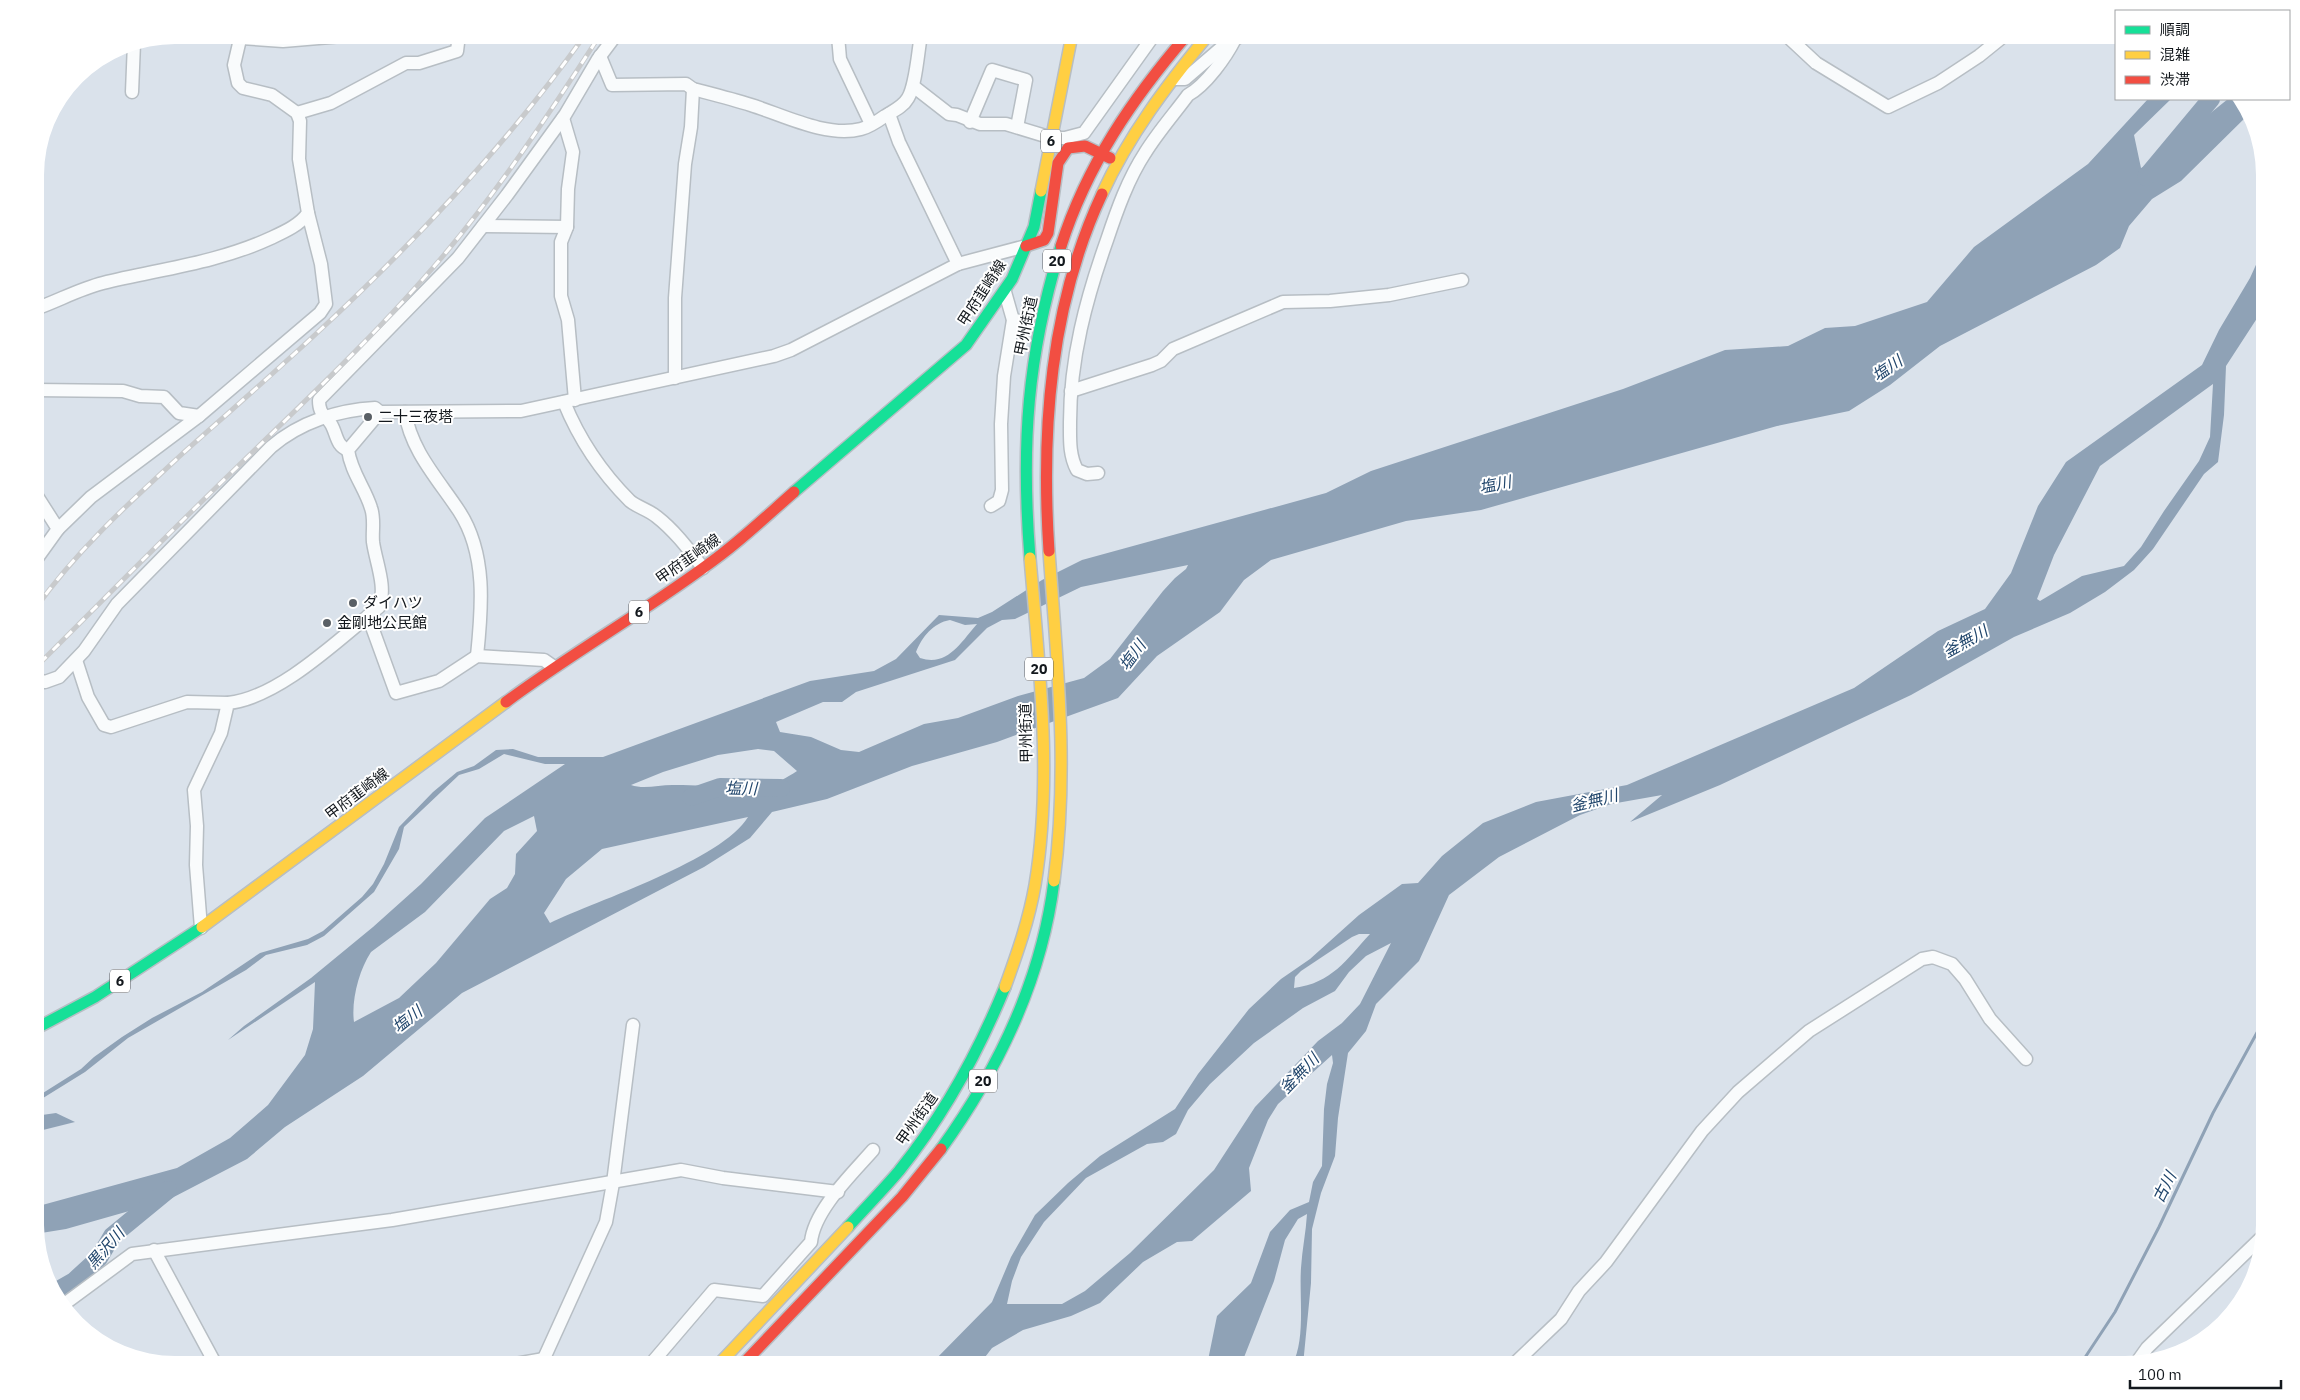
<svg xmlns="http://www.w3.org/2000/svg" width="2300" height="1400" viewBox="0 0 2300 1400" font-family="'IBM Plex Sans','Noto Sans JP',sans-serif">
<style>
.water{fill:#8fa2b6;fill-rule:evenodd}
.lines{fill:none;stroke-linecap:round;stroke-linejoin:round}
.stream{stroke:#8fa2b6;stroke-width:3}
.river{stroke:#8fa2b6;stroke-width:18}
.street-casing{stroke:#b7bec4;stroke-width:15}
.fast-casing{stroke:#b7bec4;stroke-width:14}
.slow-casing{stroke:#b7bec4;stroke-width:14}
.jam-casing{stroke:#b7bec4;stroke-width:14}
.street{stroke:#f9fbfc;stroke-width:12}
.fast{stroke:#16e098;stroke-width:11}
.slow{stroke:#ffcf43;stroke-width:11}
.jam{stroke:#f24e42;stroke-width:11}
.rail-casing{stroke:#c8cacc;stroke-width:5}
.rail{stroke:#fff;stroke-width:3;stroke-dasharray:9;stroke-linecap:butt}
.poi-dot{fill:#595f65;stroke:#fff;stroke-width:2}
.labels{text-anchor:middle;stroke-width:4;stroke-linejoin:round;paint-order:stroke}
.shield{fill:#fff;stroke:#5a5d61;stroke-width:1}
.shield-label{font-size:14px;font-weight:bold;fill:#13181d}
.street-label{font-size:15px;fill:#13181d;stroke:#fff}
.poi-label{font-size:15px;fill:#13181d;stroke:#fff;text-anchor:start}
.water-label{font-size:16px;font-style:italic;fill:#21466c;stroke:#fff}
</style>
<rect width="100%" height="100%" fill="#dae2eb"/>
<g class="water">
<path d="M2148 99H2171L2134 135 2141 168 2168 156 2208 115 2228 99H2240L2246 105 2249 114 2181 181 2152 199 2129 226 2120 248 2096 265 1940 346 1890 385 1849 411 1777 426 1481 510 1406 521 1271 560 1244 580 1220 612 1157 656 1118 698 997 742 912 766 827 799 772 812 750 838 704 867 462 993 363 1076 285 1127 247 1159 168 1200 66 1229 35 1234V1207L177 1168 230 1138 268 1105 305 1055 313 1029 315 982 228 1040 244 1026 311 978 373 927 421 884 485 818 565 764H545L504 754 479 769 459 775 404 827 399 849 374 892 324 936 307 945 266 955 246 970 128 1038 85 1072 35 1103V1098L81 1069 94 1057 122 1037 152 1018 202 992 260 953 308 939 323 931 362 897 373 884 384 864 399 827 433 792 457 772 474 766 496 750 513 749 538 757H603L810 681 874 671 896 659 939 615 978 618 992 612 1042 580 1082 560 1326 493 1371 471 1623 389 1725 350 1788 346 1825 328 1855 326 1927 302 1974 247 2088 164ZM1188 565 1186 569 1175 578 1163 591 1110 659 1084 678 1018 696 958 718 924 724 859 752 841 750 811 737 780 732 776 722 823 702H842L856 692 955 660 987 628 1002 620 1015 619 1081 587ZM950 620 965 625 977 624C961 642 948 667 920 658L916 652C922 637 933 623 950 620ZM758 749 774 751 797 771C778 784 748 796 725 794 718 793 711 788 703 786 694 785 685 785 676 785 661 784 645 790 631 785L663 772 718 755ZM534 816 537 831 516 854 515 874 507 888 490 899 436 963 399 998 354 1022C351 1001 359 970 371 952L425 912 504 831ZM748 817C722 860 598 900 550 923L544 913 566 879 602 849Z"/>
<path d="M2265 245V306L2226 366 2224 415 2218 462 2204 474 2153 549 2134 570 2105 592 2070 613 2014 637 1911 695 1720 785 1630 822 1662 795 1611 804 1580 815 1499 857 1449 895 1419 961 1376 1004 1366 1031 1348 1053 1338 1118 1335 1156 1321 1193 1312 1229 1311 1283 1303 1365H1292C1306 1340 1299 1297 1301 1268 1302 1250 1306 1232 1307 1214L1298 1219 1285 1240 1274 1281 1241 1365H1207L1217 1316 1251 1283 1270 1232 1290 1210 1309 1202 1313 1182 1322 1166 1324 1109 1327 1084 1333 1063 1332 1055 1278 1104 1268 1120 1249 1168 1251 1191 1192 1241 1177 1242 1143 1262 1100 1303 1071 1316 1023 1330 992 1348 979 1365H930L992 1302 1011 1257 1035 1215 1068 1183 1100 1156 1175 1109 1198 1074 1249 1009 1281 979 1310 959 1359 915 1402 884 1418 883 1442 856 1483 823 1536 802 1627 785 1854 688 1938 631 1985 609 2011 573 2038 506 2066 462 2202 365 2219 330 2250 278ZM2213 384 2210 437 2199 461 2164 511 2141 547 2124 566 2082 576 2040 601 2037 599 2054 555 2100 466ZM1359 934H1370C1346 960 1332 983 1294 988L1295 977 1301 971 1352 937ZM1391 943 1360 1004 1342 1023 1318 1041 1255 1107 1214 1170 1130 1253 1085 1291 1062 1304H1007L1012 1281 1021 1257 1044 1222 1086 1178 1147 1144 1163 1142 1176 1134 1188 1110 1210 1084 1254 1043 1303 1008 1335 991 1349 972 1366 956Z"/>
<polygon points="56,1113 75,1122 35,1132 35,1116"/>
</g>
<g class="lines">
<polyline class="stream" points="2080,1365 2115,1312 2159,1227 2213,1113 2265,1018"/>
<g class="river">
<polyline points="2146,177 2211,99"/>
<polyline points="691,797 720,787 781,788"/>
<polyline points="53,1293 74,1281 99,1258 112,1236 168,1190"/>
</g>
<defs>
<g id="street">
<polyline points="828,35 838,36 840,59 871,124"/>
<polyline points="1786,35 1816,63 1888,107 1938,83 1979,56 2005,35"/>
<polyline points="241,38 283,41 354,35"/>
<path d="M600 56 612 85 686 84 693 89C712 94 732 99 751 105 783 115 827 138 861 129 869 127 878 121 885 116 893 111 903 107 908 98 916 85 918 51 921 35"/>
<polyline points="1176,79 1185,79 1228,42 1244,35"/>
<polyline points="913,86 949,114 957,115 980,124 1006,124 1052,138 1065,138 1084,133 1154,35"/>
<polyline points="132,92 134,43"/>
<polyline points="297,113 331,103 406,63 419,63 457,51 459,35"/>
<polyline points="889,114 899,142 958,264"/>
<polyline points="563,118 573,152 568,189 567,227 561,242 561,296 568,320 575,400"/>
<polyline points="970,122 992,70 1026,80 1017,127"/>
<polyline points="483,226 567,227"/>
<path d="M35 309C58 301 79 289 103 283 160 269 217 263 271 238 284 232 300 225 308 213L299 159 300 121 297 113 272 95 243 88 238 83 234 65 241 35"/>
<polyline points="1013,320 1027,322"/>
<polyline points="675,378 675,298 685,164 691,127 693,89"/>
<polyline points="35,390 123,391 140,396 164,397 179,413 199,416"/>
<polyline points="1071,391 1152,365 1161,361 1173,349 1283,302 1330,301 1389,295 1462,280"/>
<path d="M564 402C579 439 602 473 630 501 637 507 649 510 657 517 675 531 689 550 703 568"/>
<path d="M405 412C411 451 438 479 459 511 487 554 482 608 477 656"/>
<path d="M348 450C336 446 337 434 331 424 325 414 319 415 319 400L458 258 507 195 565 115 598 59 616 35"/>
<path d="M1098 473 1087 474 1077 470C1069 455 1070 439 1070 422 1070 359 1086 299 1107 240 1117 210 1128 179 1145 153 1158 132 1174 114 1188 95 1206 85 1226 57 1235 39L1233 35"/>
<polyline points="35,493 58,529 35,561"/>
<polyline points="991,506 999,501 1002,490 1001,424 1004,376 1013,320 1005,292"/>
<polyline points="58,529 91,497 199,416 320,313 326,304 321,264 308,213"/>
<polyline points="368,616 396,693 439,681 477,656 544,660 554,667"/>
<polyline points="76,660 88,697 104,725 111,727 187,702 228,703"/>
<path d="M35 679 45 682 59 677 84 651 117 604 271 447C300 422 338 410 375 408L380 412 521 411 774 356 791 350 958 264 1026 246"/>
<path d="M201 928 196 865 197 826 194 790 221 733 228 703C279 698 339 639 379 607 387 587 376 563 373 542 372 531 375 519 371 508 365 488 351 472 348 450L380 412"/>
<polyline points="154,1250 216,1365"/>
<polyline points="63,1305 132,1254 392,1220 681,1170 723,1178 838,1192"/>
<polyline points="2137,1362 2147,1348 2261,1238"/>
<polyline points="510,1365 544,1359"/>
<polyline points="541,1365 606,1222 613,1183 633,1025"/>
<path d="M650 1365 714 1290 763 1296 811 1242C814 1210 853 1173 873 1150"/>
<polyline points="1513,1365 1561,1319 1579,1291 1606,1262 1702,1131 1738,1092 1809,1031 1922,959 1933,957 1952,964 1965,979 1990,1019 2026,1059"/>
</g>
<g id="fast">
<polyline points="794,492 966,345 1012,279 1034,227 1041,191"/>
<path d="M1030 558C1021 445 1027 355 1061 246"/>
<polyline points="35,1029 95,997 202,927"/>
<path d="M941 1149C998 1070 1042 978 1054 881"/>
<path d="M848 1227C865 1208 883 1190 899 1171 944 1115 978 1053 1005 987"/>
</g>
<g id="slow">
<polyline points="1041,191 1072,35"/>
<path d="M1102 194C1129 135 1167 85 1208 35"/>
<path d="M1049 551C1057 664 1069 766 1054 881"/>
<polyline points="202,927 506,702"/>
<path d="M1005 987C1017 954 1029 920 1035 885 1053 777 1039 666 1030 558"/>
<polyline points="718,1365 848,1227"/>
</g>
<g id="jam">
<polyline points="1026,246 1044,240 1048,233 1058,163 1068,148 1085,146 1110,158"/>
<path d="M1061 246C1087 165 1132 99 1187 35"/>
<path d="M1049 551C1041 430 1050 305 1102 194"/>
<path d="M506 702C576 650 653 607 722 554 747 535 770 513 794 492"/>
<polyline points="742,1365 902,1197 941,1149"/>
</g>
</defs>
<use href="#street" class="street-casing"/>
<use href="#fast" class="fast-casing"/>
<use href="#slow" class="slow-casing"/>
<use href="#jam" class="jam-casing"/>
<use href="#street" class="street"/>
<use href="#fast" class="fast"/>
<use href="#slow" class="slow"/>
<use href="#jam" class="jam"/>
<defs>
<g id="rail">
<path d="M35 609C76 551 129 503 181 455 227 414 273 374 318 332 415 242 508 143 585 35"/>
<path d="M40 663C104 599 167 535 232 472 304 402 378 333 443 256 501 187 551 111 600 35"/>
</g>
</defs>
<use href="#rail" class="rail-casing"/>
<use href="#rail" class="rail"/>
</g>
<g class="poi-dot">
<circle cx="368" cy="417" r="5"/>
<circle cx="353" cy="603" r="5"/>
<circle cx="327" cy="623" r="5"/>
</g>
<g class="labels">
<g class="shield">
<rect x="1041" y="129.5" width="20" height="23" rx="4"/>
<rect x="1043" y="249.5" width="28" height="23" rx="4"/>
<rect x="629" y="600.5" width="20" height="23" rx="4"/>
<rect x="1025" y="657.5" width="28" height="23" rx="4"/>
<rect x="110" y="969.5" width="20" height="23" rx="4"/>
<rect x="969" y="1069.5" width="28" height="23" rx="4"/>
</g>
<g class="shield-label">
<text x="1051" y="146">6</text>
<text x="1057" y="266">20</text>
<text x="639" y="617">6</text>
<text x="1039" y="674">20</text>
<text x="120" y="986">6</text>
<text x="983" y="1086">20</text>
</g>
<g class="street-label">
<text transform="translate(982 293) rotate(-57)" y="5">甲府韮崎線</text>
<text transform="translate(1026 326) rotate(-78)" y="5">甲州街道</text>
<text transform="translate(688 559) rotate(-35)" y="5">甲府韮崎線</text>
<text transform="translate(1026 733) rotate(-91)" y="5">甲州街道</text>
<text transform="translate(357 794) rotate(-37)" y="5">甲府韮崎線</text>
<text transform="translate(917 1119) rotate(-55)" y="5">甲州街道</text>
</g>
<g class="poi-label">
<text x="378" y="422">二十三夜塔</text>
<text x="363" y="608">ダイハツ</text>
<text x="337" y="628">金剛地公民館</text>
</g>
<g class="water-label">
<text transform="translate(1887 368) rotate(-35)" y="6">塩川</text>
<text transform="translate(1495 484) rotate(-11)" y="6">塩川</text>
<text transform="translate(1965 641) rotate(-29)" y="6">釜無川</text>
<text transform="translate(1132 655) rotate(-53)" y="6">塩川</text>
<text transform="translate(741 788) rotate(1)" y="6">塩川</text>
<text transform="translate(1594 800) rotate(-14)" y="6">釜無川</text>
<text transform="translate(407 1019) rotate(-38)" y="6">塩川</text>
<text transform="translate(1299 1073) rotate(-46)" y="6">釜無川</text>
<text transform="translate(2164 1187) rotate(-63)" y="6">古川</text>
<text transform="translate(105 1248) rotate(-49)" y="6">黒沢川</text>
</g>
</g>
<path d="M0 0H2300V1400H0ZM175 44H2125A131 131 0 0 1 2256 175V1225A131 131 0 0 1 2125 1356H175A131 131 0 0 1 44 1225V175A131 131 0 0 1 175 44Z" fill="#fff" fill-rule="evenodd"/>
<rect x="2115" y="10" width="175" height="90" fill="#ffffff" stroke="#a1a3a5"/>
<rect x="2125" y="26" width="25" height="8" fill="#16e098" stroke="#a1a3a5"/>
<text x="2160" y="35" font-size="15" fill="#13181d">順調</text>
<rect x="2125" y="51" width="25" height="8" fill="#ffcf43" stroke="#a1a3a5"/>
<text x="2160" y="60" font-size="15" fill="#13181d">混雑</text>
<rect x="2125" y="76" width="25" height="8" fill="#f24e42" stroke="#a1a3a5"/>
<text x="2160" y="85" font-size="15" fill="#13181d">渋滞</text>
<path d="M2130 1380v8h151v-8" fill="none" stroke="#13181d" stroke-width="2.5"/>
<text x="2138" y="1380" font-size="15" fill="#13181d" stroke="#ffffff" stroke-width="4" paint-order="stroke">100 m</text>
</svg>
